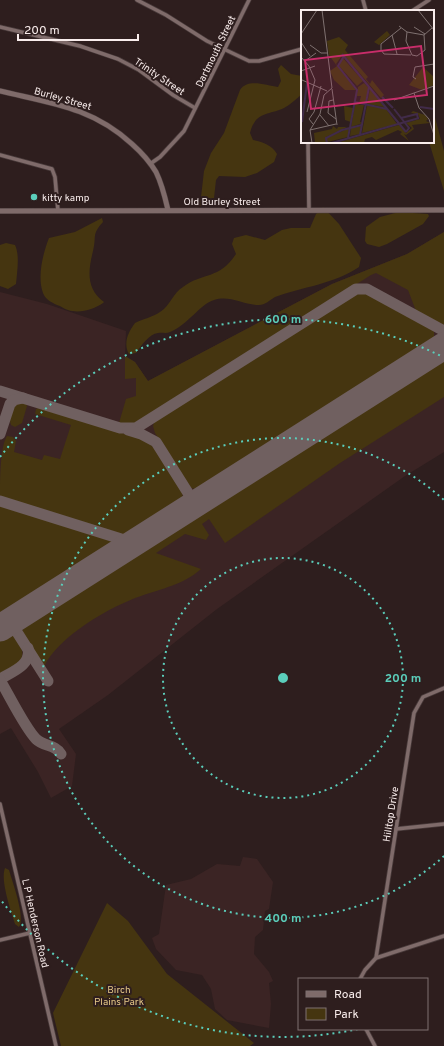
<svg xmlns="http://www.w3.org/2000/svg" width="444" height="1046" viewBox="0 0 444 1046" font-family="Overpass,sans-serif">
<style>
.built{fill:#3b2424}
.green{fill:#453510}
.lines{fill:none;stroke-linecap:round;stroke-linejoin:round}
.taxiway{stroke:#706060;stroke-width:11}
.runway{stroke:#706060;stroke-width:27}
.street-casing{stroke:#483a3a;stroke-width:5}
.secondary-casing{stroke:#483a3a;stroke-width:6}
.street{stroke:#7f6b6a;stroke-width:3.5}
.secondary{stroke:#7f6b6a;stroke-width:5}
.ring{fill:none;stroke:#5bcebb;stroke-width:2;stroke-dasharray:2 4}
.poi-dot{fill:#5bcebb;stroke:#2e1e1e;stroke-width:1.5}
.labels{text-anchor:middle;stroke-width:4;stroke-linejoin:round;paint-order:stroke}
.street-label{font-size:10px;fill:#f9edec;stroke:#2e1e1e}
.poi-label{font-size:10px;fill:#f9edec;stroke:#2e1e1e;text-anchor:start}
.park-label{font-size:10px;fill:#e4c687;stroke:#2e1e1e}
.inset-river{fill:none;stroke:#412b49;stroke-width:2}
.inset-road{fill:none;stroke:#7f7170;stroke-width:1}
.view{fill:#c82d6a;fill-opacity:0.15;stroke:#c82d6a;stroke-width:2}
.inset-edge{fill:none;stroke:#f9edec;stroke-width:2}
.centre{fill:#5bcebb;stroke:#2e1e1e;stroke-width:2}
.ring-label{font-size:12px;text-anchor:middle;font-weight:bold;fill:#5bcebb;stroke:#2e1e1e;stroke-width:4;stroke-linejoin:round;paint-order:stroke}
</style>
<rect width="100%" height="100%" fill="#2e1e1e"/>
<g class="built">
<polygon points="444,232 444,452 405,476 217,609 108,695 59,729 76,754 72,786 51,798 38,772 11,728 0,734 0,292 47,304 126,331 125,356 135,362 148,381 332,284 407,254"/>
<polygon points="243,857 257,859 273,882 269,909 265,911 263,930 255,937 254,954 269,972 273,981 269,983 271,1004 269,1028 227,1020 215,1009 211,989 202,975 176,970 156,949 152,938 159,934 166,885 191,879 217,864 240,866"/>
</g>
<g class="green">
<path d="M281 65 291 74 302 76V94C296 99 290 105 284 108 270 115 255 111 250 133L253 140C263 142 272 145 277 154L274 162 257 173 245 177 219 176 216 180 214 198 205 205 200 206 204 171 211 153 224 133 240 90C247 78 266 85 278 87L281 81 278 69Z"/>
<polygon points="433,110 444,151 444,191 429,142 433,142"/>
<path d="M323 207 339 224 361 258 359 267C334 284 302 287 275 297 270 300 265 305 259 305 243 305 230 295 214 300 200 304 188 325 170 332 166 334 162 332 158 333 149 334 141 346 136 353L129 354C123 344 128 332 135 323 143 319 153 317 160 312 170 306 173 293 183 287 203 272 219 280 236 254L232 244 234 238 246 235 265 240 282 230 291 228H310L316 214Z"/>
<polygon points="399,212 428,214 429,216 423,224 387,244 379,247 367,244 365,241 366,227 380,217"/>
<path d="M102 218 103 222C91 235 97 236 93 251 88 271 86 289 104 302L103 303C94 309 80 314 68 310 64 309 61 306 57 305 51 302 46 300 43 293 37 277 43 253 49 238L75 232Z"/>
<polygon points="444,232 444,325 416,311 408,290 376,273 371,275 134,425 119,423 126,399 136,396 136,378 125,379 125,356 135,362 148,381 332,284 407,254"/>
<path d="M6 243 15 245C20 255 17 272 16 284L8 289 0 286V245Z"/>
<polygon points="357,292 363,292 431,327 434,332 434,340 200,490 191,488 155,433 153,426 155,420"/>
<path d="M444 357V397L340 463 225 543 209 519 202 524 209 535 206 540 185 534 156 553 201 569C183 585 163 588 141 596 111 606 57 637 44 667L22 633 23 628 26 622Z"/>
<path d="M20 402 26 403 27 406 22 423 15 427 11 425C8 417 11 405 20 402Z"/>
<path d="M40 407 147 441 155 449 182 492 183 498 180 502 126 536 0 497C0 482 0 446 7 436L13 437 16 441 14 452 42 460 44 455 60 459 71 425 35 414 36 409Z"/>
<polygon points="0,504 111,538 113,543 112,545 0,616"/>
<path d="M5 635H14C31 659 20 662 0 675V638Z"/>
<path d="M5 868 9 870C12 881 26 918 19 927L15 924C11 911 0 880 5 868Z"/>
<polygon points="107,903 128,921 167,974 254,1043 250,1046 61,1046 53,1013"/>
</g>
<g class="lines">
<g class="taxiway">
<polyline points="444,346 444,345"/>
<polyline points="0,391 120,428 136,428 356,289 367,289 444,331"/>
<polyline points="128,430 141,434 156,442 195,504"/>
<polyline points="0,434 10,404 14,400 23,398"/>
<polyline points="0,501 134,543"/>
<polyline points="17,617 14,624 15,629 48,681"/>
<path d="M0 679C12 672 32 665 28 648"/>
<path d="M0 680C9 695 25 728 36 739 44 747 55 744 61 754"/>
</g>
<polyline class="runway" points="0,628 444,346"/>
<defs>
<g id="street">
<polyline points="137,0 166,15 207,41 249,61 259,61 302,49"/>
<polyline points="363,0 366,11"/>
<polyline points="412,11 429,0"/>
<polyline points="0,27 80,46 118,59 139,70 173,95 195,108"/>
<polyline points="308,142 309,210"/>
<polyline points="0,155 52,169 55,177 58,211"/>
<polyline points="150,164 160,157 184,131 249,0"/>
<polyline points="0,804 56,1046"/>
<polyline points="396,829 444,824"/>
<polyline points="0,940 30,933"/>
<polyline points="376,958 414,713 423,697 444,688"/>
<polyline points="360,979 365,970 376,958 444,936"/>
<polyline points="366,1029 375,1046"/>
</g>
<g id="secondary">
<path d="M0 91C50 103 92 107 132 144 141 152 150 162 156 172 162 184 165 197 168 210"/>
<polyline points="0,211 444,210"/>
</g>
</defs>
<use href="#street" class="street-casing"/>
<use href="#secondary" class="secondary-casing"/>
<use href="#street" class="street"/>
<use href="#secondary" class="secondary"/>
</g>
<g class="ring">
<circle cx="283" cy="678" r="120"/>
<path d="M444 856A240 240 0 1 1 444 500"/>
<path d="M358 1029A359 359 0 0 1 0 899M0 457A359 359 0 0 1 443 357"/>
</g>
<circle class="poi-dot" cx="34" cy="197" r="4"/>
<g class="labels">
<g class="street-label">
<text transform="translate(215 51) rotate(-64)" y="4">Dartmouth Street</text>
<text transform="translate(160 76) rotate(34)" y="4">Trinity Street</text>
<text transform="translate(63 98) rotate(16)" y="4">Burley Street</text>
<text x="222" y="205">Old Burley Street</text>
<text transform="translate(390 814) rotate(-81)" y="4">Hilltop Drive</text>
<text transform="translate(36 923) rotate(77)" y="4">L P Henderson Road</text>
</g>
<g class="poi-label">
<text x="42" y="201">kitty kamp</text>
</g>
<g class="park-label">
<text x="119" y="993">Birch<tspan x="119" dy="12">Plains Park</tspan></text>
</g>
</g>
<g transform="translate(301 10)">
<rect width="133" height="133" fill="#2e1e1e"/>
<path d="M86 21 89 25 78 35 73 32ZM38 27 47 35 44 40 67 67 65 69 69 74 71 70 83 85 80 88 42 44 35 54 55 80H44L33 70 29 61 36 56 28 45 26 31ZM41 47 62 71 56 76 38 56ZM122 57 133 67V75L121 80 108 75ZM63 73 68 78 64 94 58 93 60 86H56L55 89 57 77ZM69 79 83 96V97L66 94ZM54 94 63 95 59 112 62 113 50 117ZM66 95 85 99 96 114 61 123ZM43 96 52 98 50 112 44 110ZM112 101 124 105 127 109 125 111 129 113 111 115 113 119 105 125 103 124 108 131 99 124 101 122 97 120 75 130 71 127 64 129 63 133H35L98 115 105 123 111 118 105 113 119 109 117 104 110 103ZM32 116 36 119 37 117H46L25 127V133H14L13 123 31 119ZM61 116 59 124 49 126 50 118ZM48 118 47 127 26 132V128Z" fill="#453510"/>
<path class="inset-river" d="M41 44 105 122M43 46 37 56 56 80 47 128M81 87 92 98M54 92 86 99M119 97 133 99M93 99 108 118 105 122M100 108 116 104 117 109M1 112 6 73M59 125 68 77M26 133 25 128 41 120 61 115M31 133 118 108"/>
<path class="inset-road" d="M117 0 133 20M98 16 106 22 123 25M113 17 124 24M100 18 80 34V40L83 44 110 45M106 22 105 31 111 45 116 46 124 40 123 25 131 18M0 24 16 0M91 25 96 44M0 32 9 46M9 35 20 43H27M0 47 8 56 14 70 6 102M4 51 15 43M0 61 14 56M115 69 112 67 114 57 133 54M1 70 26 81M31 79 36 115M113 83 118 98 128 109 133 125M32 90 28 91 27 103 35 109M93 90 133 76M19 105 28 116M12 114 8 109 13 102 20 76M9 120 35 114M11 133 9 120 19 104 23 85 31 78 21 0"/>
<path class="view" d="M120 36 126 85 10 99 4 50Z"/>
<rect width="133" height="133" class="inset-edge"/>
</g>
<circle cx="283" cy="678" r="6" class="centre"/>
<g class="ring-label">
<text x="283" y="323">600 m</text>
<text x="403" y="682">200 m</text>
<text x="283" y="922">400 m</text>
</g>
<rect x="298" y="978" width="130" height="52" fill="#2e1e1e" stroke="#7f7170"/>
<rect x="306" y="991" width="20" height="6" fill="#7f6b6a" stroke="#7f7170"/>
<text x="334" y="998" font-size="12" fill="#f9edec">Road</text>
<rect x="306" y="1008" width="20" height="12" fill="#453510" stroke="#7f7170"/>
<text x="334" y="1018" font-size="12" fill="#f9edec">Park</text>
<path d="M18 34v6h120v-6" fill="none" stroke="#f9edec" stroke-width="2"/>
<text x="24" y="34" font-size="12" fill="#f9edec" stroke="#2e1e1e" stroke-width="3" paint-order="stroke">200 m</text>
</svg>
